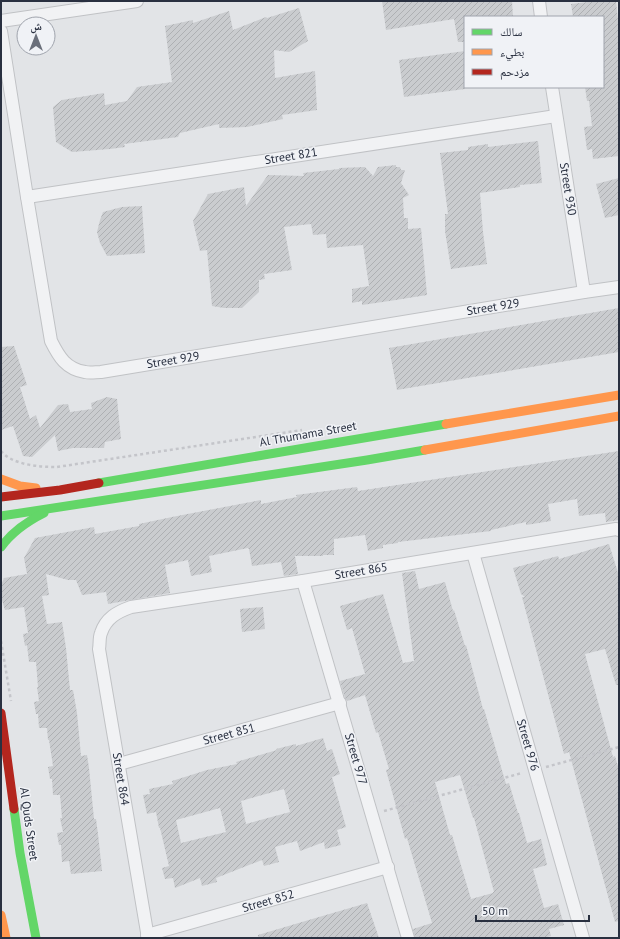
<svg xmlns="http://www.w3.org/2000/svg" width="620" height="939" viewBox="0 0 620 939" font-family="'PT Sans','Noto Naskh Arabic',sans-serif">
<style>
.building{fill:url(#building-hatch);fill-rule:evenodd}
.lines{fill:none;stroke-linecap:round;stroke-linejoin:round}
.street-casing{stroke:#c0c2c5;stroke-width:14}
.path{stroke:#c4c5ca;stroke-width:2.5;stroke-dasharray:3 3;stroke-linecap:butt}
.street{stroke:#f1f2f4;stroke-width:12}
.fast{stroke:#63d668;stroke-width:9}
.slow{stroke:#ff974d;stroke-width:9}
.jam{stroke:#b3261e;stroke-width:9}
.labels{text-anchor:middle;stroke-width:3;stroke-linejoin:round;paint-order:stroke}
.street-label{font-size:12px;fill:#293040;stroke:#f0f2f6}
</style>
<defs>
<pattern id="building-hatch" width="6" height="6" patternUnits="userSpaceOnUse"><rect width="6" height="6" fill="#cacccf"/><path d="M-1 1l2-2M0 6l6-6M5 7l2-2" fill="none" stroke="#aeb0b3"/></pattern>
</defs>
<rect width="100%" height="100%" fill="#e2e4e7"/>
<g class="building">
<polygon points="382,1 512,1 513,17 465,17 465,42 458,42 454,19 386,30"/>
<polygon points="596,1 616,1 619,30 619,156 593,159 592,149 587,150 584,127 592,126 589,101 587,101 585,87 603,87 603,17 573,17 571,4"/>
<polygon points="299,8 308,41 289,52 274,50 275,78 315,71 317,110 282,115 283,119 247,127 219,128 219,124 180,133 178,137 124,144 125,147 110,149 72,152 56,142 53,107 62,100 104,93 105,105 127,101 137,87 172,82 165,26 193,20 193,23 229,11 233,30 266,17 267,18"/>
<polygon points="465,51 465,89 404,97 399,60"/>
<polygon points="538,141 542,183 520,185 520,187 480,193 483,232 487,264 451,269 445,231 445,214 448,214 440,153 468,150 468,147 488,144 488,147"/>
<polygon points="396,165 396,167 400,167 401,170 405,170 401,183 409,195 403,198 404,218 408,218 408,229 421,228 427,295 396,300 362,305 362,301 352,303 352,289 369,286 363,245 327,248 326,234 313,235 311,224 284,227 292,270 264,274 265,279 259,280 259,292 242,308 224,308 212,306 207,250 200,251 193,221 208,194 244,187 246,206 268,175 304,176 303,173 339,169 339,168 365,167 373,176 378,167"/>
<polygon points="619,178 619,215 605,218 596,184"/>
<polygon points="142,206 145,253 107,256 100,243 97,232 100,220 103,212 122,207"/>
<polygon points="619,308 619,352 397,390 389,348"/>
<polygon points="14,346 27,385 20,387 30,419 36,415 40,428 58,405 68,404 70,412 92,409 91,403 107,397 117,399 121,439 105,442 104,448 73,448 58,451 55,435 32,457 23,456 13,426 1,430 1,347"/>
<polygon points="619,451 619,520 606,522 605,513 579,516 577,499 548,504 551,521 526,525 526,522 491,530 491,531 398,542 398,543 383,545 383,548 368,551 365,535 334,539 334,555 323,555 323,556 295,556 298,574 284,576 281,562 252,566 249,549 248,549 248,548 209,556 212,572 191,576 188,560 165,565 170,593 108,604 106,592 82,595 76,580 68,580 46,574 49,595 42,596 47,624 62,622 66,648 70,690 73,690 77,713 81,756 87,755 89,768 94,819 96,819 98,834 102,871 71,874 69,861 62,862 61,845 59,845 57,833 63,832 60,818 62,818 60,795 53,795 52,779 50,779 48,767 53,766 49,740 48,740 47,728 39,728 38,714 36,714 34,702 39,701 37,687 38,687 36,662 29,662 27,645 25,646 23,634 28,633 24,607 5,610 1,597 1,585 4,578 27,574 24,558 35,538 94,527 95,534 139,526 139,524 172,517 261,500 261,504 297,497 296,495 357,487 358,491"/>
<polygon points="609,544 619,576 619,685 616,685 605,649 585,654 613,757 615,756 619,770 619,921 615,922 569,752 564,754 522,597 525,597 521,594 513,568 558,556 559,559"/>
<path d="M415 571 419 589 445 582 453 611 454 610 465 646 466 645 483 709H484L506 784 509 783 518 813H519L527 843 541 839 547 865 533 869 544 908 558 904 564 925 549 929 551 936 543 938H415L413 929 432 923 407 838 405 839 386 770 389 769 378 732 376 733 365 695 347 701 345 698 340 681 365 674 352 628 347 630 340 606 383 594 403 663 414 661 402 573ZM460 775 473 818H474L494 892H493V893L471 899 452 835H450L435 782Z"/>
<polygon points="263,607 265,629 242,632 240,609"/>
<path d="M323 738 327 751 332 749 340 774 332 777 346 827 337 830 341 845 325 849 324 842 300 851 297 841 275 847 279 862 264 866 262 860 216 878 217 882 202 886 200 878 175 888 173 878 165 879 162 868 169 866 160 828H159L156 812 147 814 143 795 150 794 149 789 173 784 172 781 207 770 237 764 236 762 277 750 276 749 296 744V746ZM284 789 290 812 246 824 241 801ZM220 808 226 832 181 843 176 820Z"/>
<polygon points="367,903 379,938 258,938 258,935 302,922"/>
</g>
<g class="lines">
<defs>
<g id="street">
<polyline points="539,1 541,17"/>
<polyline points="1,21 137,1"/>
<path d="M1 31 27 197 51 341C59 357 66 369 85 372 90 373 96 372 101 372L584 292 619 287"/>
<polyline points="552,87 584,292"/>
<polyline points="27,197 556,116"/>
<polyline points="473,553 583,938"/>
<polyline points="303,581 408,938"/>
<polyline points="119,764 340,703"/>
<polyline points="147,935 388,867"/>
<path d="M148 938 99 649C100 644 99 638 101 633 106 618 117 612 131 607L303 581 616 529 619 530"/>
</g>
</defs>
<use href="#street" class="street-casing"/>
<g class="path">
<path d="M1 451C12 465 40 467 57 467L302 430"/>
<polyline points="1,641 11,701"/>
<polyline points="546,767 619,747"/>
<polyline points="384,811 522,773"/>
</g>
<use href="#street" class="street"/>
<g class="fast">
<polyline points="99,483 446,424"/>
<polyline points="1,516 367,460 425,450"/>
<path d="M1 547C12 532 28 521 44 513"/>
<polyline points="14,809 20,853 36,938"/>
</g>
<g class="slow">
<polyline points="446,424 619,395"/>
<polyline points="425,450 619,416"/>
<polyline points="1,479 20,486 36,488"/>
<polyline points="1,915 6,938"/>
</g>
<g class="jam">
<polyline points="1,497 60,490 99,483"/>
<polyline points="1,713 14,809"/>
</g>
</g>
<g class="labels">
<g class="street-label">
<text transform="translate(291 156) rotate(-9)" y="4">Street 821</text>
<text transform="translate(568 189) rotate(81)" y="4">Street 930</text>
<text transform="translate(493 307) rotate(-9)" y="4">Street 929</text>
<text transform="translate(173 360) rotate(-9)" y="4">Street 929</text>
<text transform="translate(308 434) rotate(-10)" y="4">Al Thumama Street</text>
<text transform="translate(361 571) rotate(-9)" y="4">Street 865</text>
<text transform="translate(229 734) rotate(-15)" y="4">Street 851</text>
<text transform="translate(528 745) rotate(74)" y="4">Street 976</text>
<text transform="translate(356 759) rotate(74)" y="4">Street 977</text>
<text transform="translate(121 779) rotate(81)" y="4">Street 864</text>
<text transform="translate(29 824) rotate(82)" y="4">Al Quds Street</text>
<text transform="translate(268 901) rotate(-16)" y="4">Street 852</text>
</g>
</g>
<rect width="620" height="939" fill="none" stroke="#293040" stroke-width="4"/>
<rect x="464" y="16" width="140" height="72" fill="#f0f2f6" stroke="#a0a4ad"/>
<rect x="472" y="29" width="20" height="6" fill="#63d668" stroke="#a0a4ad"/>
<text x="500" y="36" font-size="12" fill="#293040">سالك</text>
<rect x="472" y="49" width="20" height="6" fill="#ff974d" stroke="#a0a4ad"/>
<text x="500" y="56" font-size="12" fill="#293040">بطيء</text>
<rect x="472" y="69" width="20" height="6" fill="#b3261e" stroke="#a0a4ad"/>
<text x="500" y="76" font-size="12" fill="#293040">مزدحم</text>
<g transform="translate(36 36)"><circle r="19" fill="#f0f2f6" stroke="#a0a4ad"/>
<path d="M0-3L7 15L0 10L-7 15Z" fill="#6a6f7a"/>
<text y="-6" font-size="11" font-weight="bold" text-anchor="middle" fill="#293040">ش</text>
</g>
<path d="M476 915v6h113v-6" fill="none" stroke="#293040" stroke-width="2"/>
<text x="482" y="915" font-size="12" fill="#293040" stroke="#f0f2f6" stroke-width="3" paint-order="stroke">50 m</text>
</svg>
